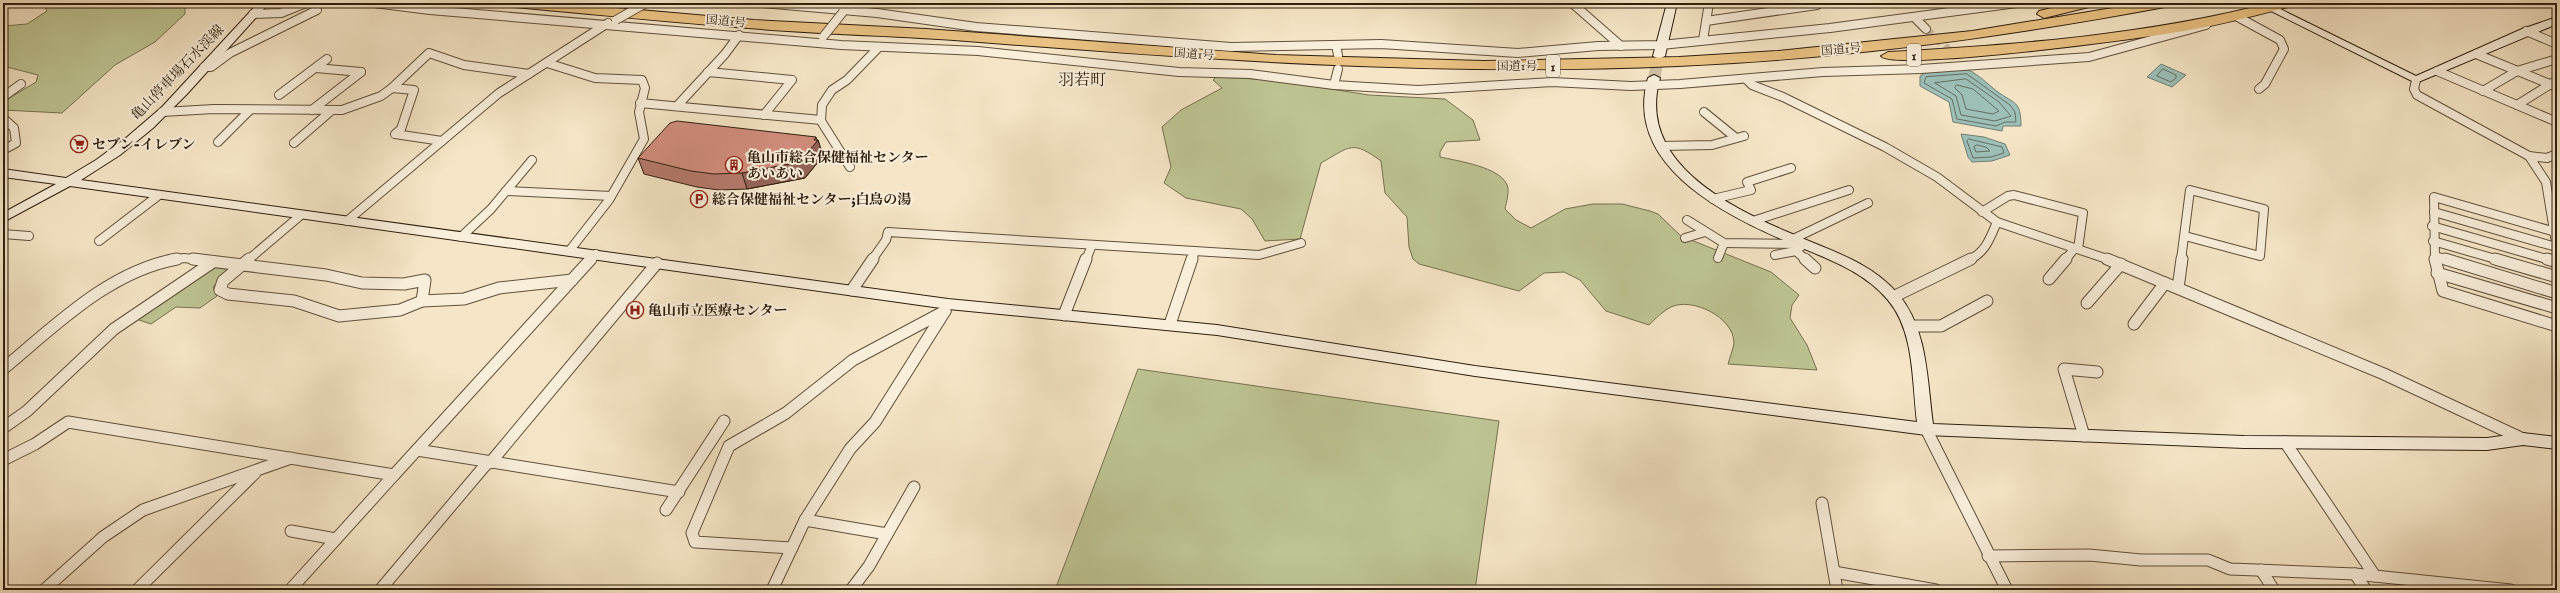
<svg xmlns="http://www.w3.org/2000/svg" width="2560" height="593" viewBox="0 0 2560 593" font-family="'IM FELL English','Noto Serif JP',serif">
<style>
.green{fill:#bec493;stroke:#767150}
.water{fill:#9cbfb8;stroke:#707f73}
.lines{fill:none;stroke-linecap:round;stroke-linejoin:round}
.shore{stroke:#656e62;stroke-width:1}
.street-tunnel{stroke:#cdbda1;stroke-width:8;stroke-dasharray:8 4.5;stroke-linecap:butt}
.secondary-tunnel{stroke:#cdbda1;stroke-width:12;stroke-dasharray:12 6;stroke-linecap:butt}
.street-far1-casing{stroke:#60503a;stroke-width:10}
.street-casing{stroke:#60503a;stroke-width:13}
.secondary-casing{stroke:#2e1e0c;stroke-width:2}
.highway-casing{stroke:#2e1e0c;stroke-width:2}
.street-far1{stroke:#f8eeda;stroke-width:8}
.street{stroke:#f8eeda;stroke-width:11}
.secondary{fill:#f8eeda;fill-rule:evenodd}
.highway{fill:#eac283;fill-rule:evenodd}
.street-bridge-casing{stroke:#60503a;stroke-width:10;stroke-linecap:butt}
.street-bridge{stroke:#f8eeda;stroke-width:8}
.wall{fill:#b5796c;stroke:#2e1e0c}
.shaded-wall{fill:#936358;stroke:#2e1e0c}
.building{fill:#d28d7e;stroke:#2e1e0c}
.labels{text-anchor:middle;stroke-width:4;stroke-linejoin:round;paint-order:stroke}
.far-street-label{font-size:12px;fill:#2e1e0c;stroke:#f8eeda}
.shield{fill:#f8eeda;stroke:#6b5c4a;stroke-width:1}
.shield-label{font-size:13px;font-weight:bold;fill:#2e1e0c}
.street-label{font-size:14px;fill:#2e1e0c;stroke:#f8eeda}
.poi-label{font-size:14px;font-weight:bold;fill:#2e1e0c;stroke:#f8eeda;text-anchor:start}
.quarter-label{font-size:16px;fill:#2e1e0c;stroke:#f8eeda}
</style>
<rect width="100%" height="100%" fill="#f5e5c6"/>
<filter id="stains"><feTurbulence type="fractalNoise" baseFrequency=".005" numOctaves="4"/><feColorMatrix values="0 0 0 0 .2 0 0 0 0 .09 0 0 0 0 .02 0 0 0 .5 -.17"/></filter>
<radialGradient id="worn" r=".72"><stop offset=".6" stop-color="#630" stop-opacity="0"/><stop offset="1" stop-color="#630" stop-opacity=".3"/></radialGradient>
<g class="green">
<polygon points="43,3 185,3 185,14 155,42 115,65 62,113 3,110 3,102 36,82 38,75 3,66 3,52 5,50 3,49 3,26 27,24 47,11"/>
<path d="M1216 77 1274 80 1369 95 1445 99 1473 120 1480 140 1446 142 1440 152V157C1458 161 1500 167 1507 185 1510 191 1506 203 1505 209L1516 220 1531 228 1565 209 1593 204H1622L1650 211 1658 214 1681 236 1771 272 1799 295 1792 305 1790 318 1807 345 1817 370 1728 364C1730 357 1733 349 1734 343 1734 317 1692 297 1671 307 1663 311 1655 319 1649 325L1606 311 1580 280 1564 272 1544 273 1519 291 1419 264 1413 259 1409 247 1407 217 1385 193 1381 161C1352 140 1351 146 1321 163L1300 239 1265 241 1252 219 1241 209 1186 198 1164 183 1171 167 1162 127 1181 110 1222 88 1213 80Z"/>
<polygon points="217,266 227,267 229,270 213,287 217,296 200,308 176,307 151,324 136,319 210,269"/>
<polygon points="1138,369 1499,421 1475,590 1055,590"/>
</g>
<g class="water">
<polygon points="2161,64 2186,75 2172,87 2147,77"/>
<path d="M1967 69C1982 77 1986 83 1998 92 2014 104 2021 100 2021 126H2003L2002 131 1953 122 1949 102 1920 86V76L1925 73Z"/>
<polygon points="1961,134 1984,137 2005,144 2010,155 1992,161 1972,162 1968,157"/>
</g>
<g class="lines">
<g class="shore">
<polygon points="2163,69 2176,75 2176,78 2171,82 2157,76"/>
<polygon points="1967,74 2010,105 2015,112 2016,122 2005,122 1996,126 1957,119 1952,99 1924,83 1926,77"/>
<polygon points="1966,79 1999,102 2011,116 1995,121 1961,115 1956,96 1935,83"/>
<polygon points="1957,85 1973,89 1999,111 1993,114 1966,109 1962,95 1955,88"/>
<polygon points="1969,139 2002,147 2004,153 1991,157 1973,158 1967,141"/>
<polygon points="1977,145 1986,147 1990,151 1976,152 1974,147"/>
</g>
<polyline class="street-tunnel" points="1926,29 1956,57"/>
<polyline class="secondary-tunnel" points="1654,78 1659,56"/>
<defs>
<g id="street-far1">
<polyline points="374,3 430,10 841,45 978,51 1179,72 1250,74 1334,85 1418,90 1552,82 1631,86 1680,84 1823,72 1921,69 2089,57 2206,25"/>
<polyline points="762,3 877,13 976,27 1231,47 1381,44 1518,53 1598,46 1661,45 1830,28 2017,3"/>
<polyline points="1572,3 1621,46"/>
<polyline points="441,11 450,3"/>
<polyline points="253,14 281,13 306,3"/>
<polyline points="2236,16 2280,40 2284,49 2265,84 2259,89"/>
<polyline points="1915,18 1926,29"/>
<polyline points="1706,21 1817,5 1817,3"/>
<polyline points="2526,31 2557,44"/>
<polyline points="1703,40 1709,3"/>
<polyline points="1336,45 1338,55"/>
<polyline points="2476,54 2557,87"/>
<polyline points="547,63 595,78 642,80 645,88 639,112 644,139 609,200 570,250"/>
<polyline points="204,67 211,67 230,53 317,10"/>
<polyline points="316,68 361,72"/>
<polyline points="2437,71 2557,122"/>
<polyline points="708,72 792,80 764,115"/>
<polyline points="1746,79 1752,85 1783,97 1885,147 1937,177 1997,222 2110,260"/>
<polyline points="2416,80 2414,89 2417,95 2529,156"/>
<polyline points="1334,85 1338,69"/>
<polyline points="2483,91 2517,71 2557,59"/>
<polyline points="279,95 327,59"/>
<polyline points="3,97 21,84"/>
<polyline points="640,103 821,120"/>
<polyline points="2517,105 2554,82"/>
<polyline points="677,106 725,54 739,35"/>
<polyline points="312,110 361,72"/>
<polyline points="162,112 214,109 342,110 381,96 392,88"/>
<polyline points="1704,112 1736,138"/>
<polyline points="3,118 14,128 16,143 3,150"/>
<polyline points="442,141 395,134 401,129 414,90 392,88 429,53 464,65 529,74"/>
<polyline points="218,142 250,110"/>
<polyline points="294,143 332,110"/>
<polyline points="1660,146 1712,145 1744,136"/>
<polyline points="2557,154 2547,158 2529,156 2546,182 2557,249"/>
<polyline points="850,167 821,121 822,105 832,90 847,80 879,47"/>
<polyline points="506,191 611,196"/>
<polyline points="1713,199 1751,190 1747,182 1791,168"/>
<polyline points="1982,212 2008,196 2014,195 2083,213 2078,249"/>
<polyline points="2434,212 2556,247"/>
<polyline points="1687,220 1724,243 1804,244"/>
<polyline points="347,221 499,93 608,23"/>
<polyline points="1753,221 1849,190"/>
<polyline points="2432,226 2550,260"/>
<polyline points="3,234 29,236"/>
<polyline points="461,237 491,209 532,160"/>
<polyline points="1685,238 1705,232"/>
<polyline points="1793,239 1868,203"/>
<polyline points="99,241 159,195"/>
<polyline points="2433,241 2499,260"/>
<polyline points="1804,244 1796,251 1806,260"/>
<polyline points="1775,255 1796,251"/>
<polyline points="2435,256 2449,260"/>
<polyline points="1718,258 1724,243"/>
<polyline points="172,260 184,258 202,260"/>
<polyline points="248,260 301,215"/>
<polyline points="590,260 596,254"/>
<polyline points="872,260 886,240 888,232 1259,255 1301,243"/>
<polyline points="1086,260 1092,245"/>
<polyline points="1192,260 1195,251"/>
<path d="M1969 260C1986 252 1990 238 1997 222"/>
<polyline points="2065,260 2075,248"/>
<polyline points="2181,260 2190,190 2264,209 2260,256 2185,236"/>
<polyline points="2435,260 2434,197 2552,231"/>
</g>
<g id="street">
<polyline points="193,259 326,275 362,283 404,284 425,280 422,301 464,299 499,288 572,280"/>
<polyline points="249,259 223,281 220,290 228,294 294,301 339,316 400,310 422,301"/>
<polyline points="1805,259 1815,268"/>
<polyline points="2107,259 2384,374 2523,439"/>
<polyline points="2435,259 2443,291 2557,326"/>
<polyline points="2445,259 2557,293"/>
<polyline points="2495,259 2557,277"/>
<polyline points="2547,259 2557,262"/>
<polyline points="2437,273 2557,308"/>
<polyline points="2049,279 2066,259"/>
<polyline points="2178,288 2182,259"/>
<polyline points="852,290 873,259"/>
<polyline points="1893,297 1971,259"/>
<polyline points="2087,303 2121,264"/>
<polyline points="1064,315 1086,259"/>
<polyline points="1170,324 1192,259"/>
<polyline points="2134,324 2165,283"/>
<polyline points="1910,326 1941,326 1987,301"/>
<path d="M3 369C55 326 109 271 177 259"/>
<polyline points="3,428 27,411 114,329 213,262"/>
<polyline points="1926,429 2007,590"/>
<polyline points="2084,436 2064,369 2097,372"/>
<polyline points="2285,442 2375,576"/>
<polyline points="417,450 679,492"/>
<polyline points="3,460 35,444 68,422 394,475 290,590"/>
<polyline points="490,463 657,263"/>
<polyline points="394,475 591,259"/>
<polyline points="1822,503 1837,590"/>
<polyline points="666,510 724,421"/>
<polyline points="805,520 887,534"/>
<polyline points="291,531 336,539"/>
<polyline points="792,548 695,542 692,533 729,446 786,413 853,360 945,311"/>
<polyline points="1988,556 2089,555 2141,560 2208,560 2230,569 2355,574 2511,590"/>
<polyline points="2261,570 2274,590"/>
<polyline points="1834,572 1936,590"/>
<polyline points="2355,574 2366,590"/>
<polyline points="44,590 103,537 143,510 291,458"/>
<polyline points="137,590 255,473"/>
<polyline points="380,590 488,462"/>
<polyline points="772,590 805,520 850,449 875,422 945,311"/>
<polyline points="851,590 869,566 914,487"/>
</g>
<g id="secondary">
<path d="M258 3H269L187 94 153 128 120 155 81 180 948 299 1217 325 1475 366 1917 422C1912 383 1915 332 1888 300 1860 267 1818 256 1781 239 1717 211 1624 162 1648 78L1654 75 1660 78C1636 161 1727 206 1790 233 1828 250 1870 261 1898 294 1928 329 1927 381 1933 424L2244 436 2487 438 2523 433 2557 437V449L2523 445 2487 450 2244 448 1926 435 1475 376 1217 335 948 309 70 186 3 222V213L56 184 3 177V169L66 178 96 160 126 138 162 107Z"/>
<polygon points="1667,3 1677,3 1665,56 1659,59 1653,56"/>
<polygon points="2255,3 2268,3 2416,76 2522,29 2557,17 2557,24 2416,83"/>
</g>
<g id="highway">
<path d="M507 3H559L754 20 926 29 1276 55 1484 61 1679 57 1777 51 1972 31 2143 3H2172L2165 7C2004 37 1842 59 1678 66 1435 77 1195 59 954 40 899 36 843 35 788 31 696 25 605 15 514 7Z"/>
<polygon points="2072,3 2095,3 2093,6 2044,18 2037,14 2039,11"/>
<path d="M2271 3H2294L2292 6C2258 15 2224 24 2189 30 2155 37 1892 72 1881 56L1888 52C2017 45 2145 35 2271 3Z"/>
</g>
</defs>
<use href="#street-far1" class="street-far1-casing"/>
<use href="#street" class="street-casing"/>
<use href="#secondary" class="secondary-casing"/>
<use href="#highway" class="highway-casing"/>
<use href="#street-far1" class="street-far1"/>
<use href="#street" class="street"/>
<use href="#secondary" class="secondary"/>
<use href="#highway" class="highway"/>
<defs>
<g id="street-bridge">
<polyline points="616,20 646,3"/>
<polyline points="823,37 843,12"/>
</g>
</defs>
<use href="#street-bridge" class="street-bridge-casing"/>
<use href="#street-bridge" class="street-bridge"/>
</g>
<polygon class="wall" points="817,140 818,140 823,156 805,178 747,189 719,190 697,187 644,174 638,158"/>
<polygon class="shaded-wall" points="816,137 817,142 818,140 823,156 805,178 747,189 742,173"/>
<polygon class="building" points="677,121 816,137 814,140 818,140 800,162 742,173 714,174 691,171 638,158 670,123"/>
<defs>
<symbol id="supermarket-ring" viewBox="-11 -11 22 22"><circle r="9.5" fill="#f8eeda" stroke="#8f2418" stroke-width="1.5"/><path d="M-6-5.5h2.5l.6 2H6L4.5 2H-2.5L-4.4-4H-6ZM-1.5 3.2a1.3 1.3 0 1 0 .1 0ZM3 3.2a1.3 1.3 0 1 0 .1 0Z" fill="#8f2418"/></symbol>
<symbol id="building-ring" viewBox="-11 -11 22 22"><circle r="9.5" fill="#f8eeda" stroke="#8f2418" stroke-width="1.5"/><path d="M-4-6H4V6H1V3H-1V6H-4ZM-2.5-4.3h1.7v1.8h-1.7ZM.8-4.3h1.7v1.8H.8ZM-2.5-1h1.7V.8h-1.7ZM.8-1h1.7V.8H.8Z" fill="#8f2418"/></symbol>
<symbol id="parking-ring" viewBox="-11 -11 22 22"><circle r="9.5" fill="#f8eeda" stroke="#8f2418" stroke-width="1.5"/><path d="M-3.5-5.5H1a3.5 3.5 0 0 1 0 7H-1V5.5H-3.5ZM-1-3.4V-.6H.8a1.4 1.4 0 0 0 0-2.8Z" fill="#8f2418"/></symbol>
<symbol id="hospital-ring" viewBox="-11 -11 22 22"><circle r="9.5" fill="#f8eeda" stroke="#8f2418" stroke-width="1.5"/><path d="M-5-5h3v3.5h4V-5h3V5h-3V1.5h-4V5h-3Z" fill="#8f2418"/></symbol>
</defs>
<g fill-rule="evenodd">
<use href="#supermarket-ring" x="69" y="134" width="20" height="20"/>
<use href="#building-ring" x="724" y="155" width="20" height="20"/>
<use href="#parking-ring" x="689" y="189" width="20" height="20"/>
<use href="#hospital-ring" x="625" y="300" width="20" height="20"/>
</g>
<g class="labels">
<g class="far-street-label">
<text transform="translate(726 21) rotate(5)" y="4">国道1号</text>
<text transform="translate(1841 49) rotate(-5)" y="4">国道1号</text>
<text transform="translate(1194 54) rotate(4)" y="4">国道1号</text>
<text x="1517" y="70">国道1号</text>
</g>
<g class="shield">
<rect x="1907" y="44" width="14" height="22" rx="3"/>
<rect x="1546" y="55" width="14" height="22" rx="3"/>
</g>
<g class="shield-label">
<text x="1914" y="60">1</text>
<text x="1553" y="71">1</text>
</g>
<g class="street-label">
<text transform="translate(177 72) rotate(-46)" y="5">亀山停車場石水渓線</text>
</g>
<g class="poi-label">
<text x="92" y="149">セブン-イレブン</text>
<text x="747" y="162">亀山市総合保健福祉センター<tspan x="747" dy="16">あいあい</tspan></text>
<text x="712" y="204">総合保健福祉センター;白鳥の湯</text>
<text x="648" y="315">亀山市立医療センター</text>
</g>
<g class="quarter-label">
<text x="1082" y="85">羽若町</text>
</g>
</g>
<rect width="2560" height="593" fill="none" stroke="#f5e5c6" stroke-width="16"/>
<rect x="4" y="4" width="2552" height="585" fill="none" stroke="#2e1e0c" stroke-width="2"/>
<rect x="8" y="8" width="2544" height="577" fill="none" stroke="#2e1e0c"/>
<rect width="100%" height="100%" filter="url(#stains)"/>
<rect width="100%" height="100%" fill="url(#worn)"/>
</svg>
